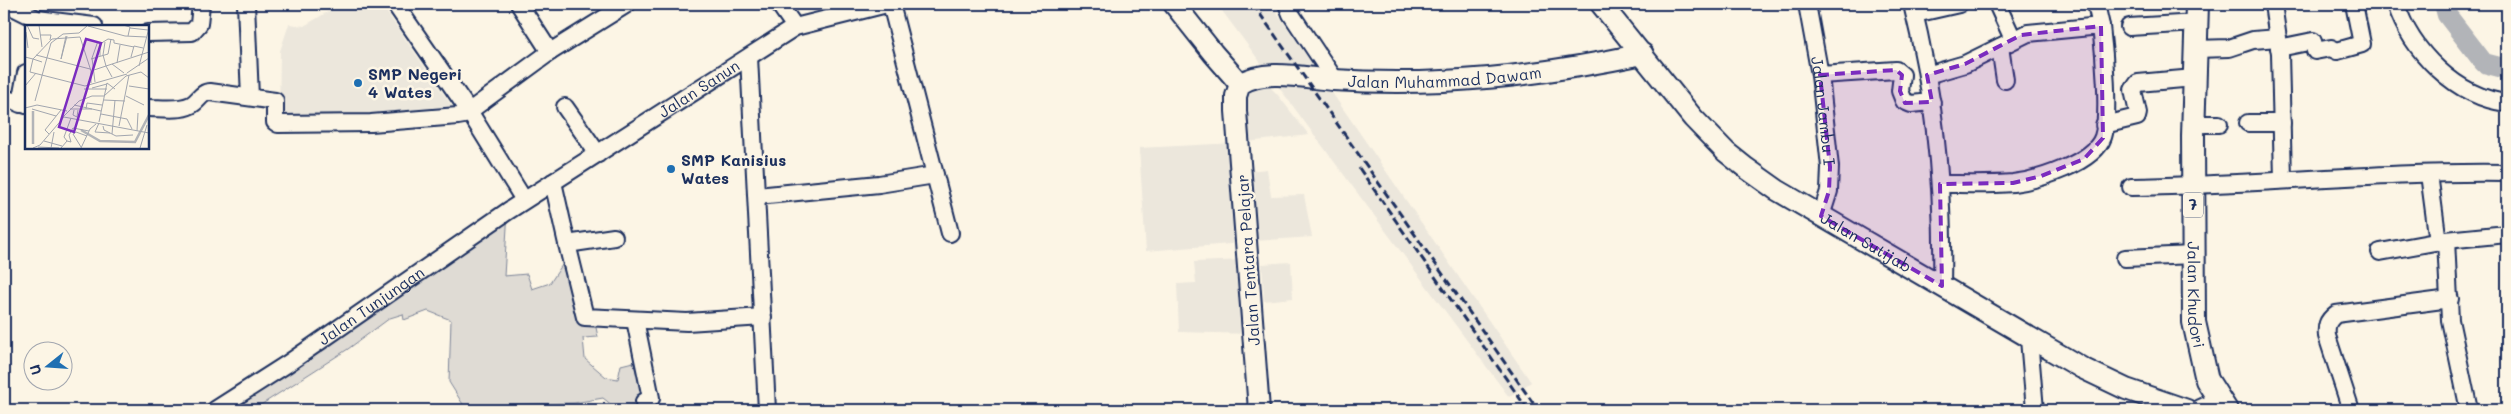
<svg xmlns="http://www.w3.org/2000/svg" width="2511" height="414" viewBox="0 0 2511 414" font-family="Mali,sans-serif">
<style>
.built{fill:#ece7dc}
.green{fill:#dfdbd4;stroke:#7d8599}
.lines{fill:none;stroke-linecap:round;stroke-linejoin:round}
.river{stroke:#b2b4b8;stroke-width:20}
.minor-casing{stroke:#1b2f5e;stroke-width:20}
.major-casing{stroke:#1b2f5e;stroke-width:24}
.highway-casing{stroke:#1b2f5e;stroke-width:26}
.minor{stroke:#fcf5e5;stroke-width:16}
.major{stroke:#fcf5e5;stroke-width:20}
.highway{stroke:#fcf5e5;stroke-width:22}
.rail{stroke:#1b2f5e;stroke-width:3;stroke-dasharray:8 4;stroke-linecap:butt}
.marked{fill:#7b2cbf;fill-opacity:0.2;stroke:#7b2cbf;stroke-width:4;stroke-dasharray:10 6;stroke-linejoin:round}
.poi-dot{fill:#1f6fb2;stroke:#fcf5e5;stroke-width:2}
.labels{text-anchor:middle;stroke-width:5;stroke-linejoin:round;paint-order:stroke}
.shield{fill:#fcf5e5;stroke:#5e6a86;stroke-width:1}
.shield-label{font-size:15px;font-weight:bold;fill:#1b2f5e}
.poi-label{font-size:16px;font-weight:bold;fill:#1b2f5e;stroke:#fcf5e5;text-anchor:start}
.street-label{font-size:16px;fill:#1b2f5e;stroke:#fcf5e5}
.inset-river{fill:none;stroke:#b2b4b8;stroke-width:2.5}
.inset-road{fill:none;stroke:#a2a6af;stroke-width:1}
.view{fill:#7b2cbf;fill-opacity:0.15;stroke:#7b2cbf;stroke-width:2.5}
.inset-edge{fill:none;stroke:#1b2f5e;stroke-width:2.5}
</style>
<rect width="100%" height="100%" fill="#fcf5e5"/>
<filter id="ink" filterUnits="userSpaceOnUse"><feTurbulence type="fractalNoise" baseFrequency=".02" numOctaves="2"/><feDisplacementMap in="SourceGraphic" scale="10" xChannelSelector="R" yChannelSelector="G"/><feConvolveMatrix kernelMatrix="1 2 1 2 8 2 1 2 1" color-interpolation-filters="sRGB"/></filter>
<g filter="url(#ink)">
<g class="built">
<polygon points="341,4 381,4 458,115 279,122 280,51 289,24 304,26"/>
<polygon points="1217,4 1271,4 1531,382 1509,397"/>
<polygon points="1267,84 1277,94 1309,135 1247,142 1245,94 1251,87"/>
<polygon points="1235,143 1242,243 1146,251 1139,148"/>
<polygon points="1267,169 1271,196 1304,195 1312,237 1255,241 1248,171"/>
<polygon points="1245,260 1250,334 1179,332 1177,284 1196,283 1194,262"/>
<polygon points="1291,262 1293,298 1264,301 1262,264"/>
</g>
<polygon class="green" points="508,211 504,276 527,274 532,289 550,283 562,265 581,318 594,318 598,337 583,338 585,359 606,377 618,379 621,365 633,362 645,400 618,410 603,398 574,403 464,406 449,382 451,320 428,311 404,320 403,314 390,318 348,349 253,410 213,410"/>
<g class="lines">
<polyline class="river" points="2444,4 2447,15 2484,63 2507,69"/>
<defs>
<g id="minor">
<polyline points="7,4 37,19 94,26"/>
<polyline points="246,4 250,97"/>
<polyline points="395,4 469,111 524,200"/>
<polyline points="519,4 550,52"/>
<polyline points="779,4 795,27"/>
<polyline points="891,4 950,233"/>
<polyline points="1287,4 1291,14 1335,80"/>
<path id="s1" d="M1807 4 1820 75 1830 167 1829 191 1821 216"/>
<path d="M1912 4C1935 96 1944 190 1942 286"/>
<polyline points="1997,4 2013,39"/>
<polyline points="2096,4 2101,26"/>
<polyline points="2273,4 2280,53 2283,180"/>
<path d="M2396 4C2411 51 2456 97 2507 103"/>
<polyline points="1915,14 1959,4"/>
<polyline points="2129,27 2197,23"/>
<polyline points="148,33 192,32 199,24 201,4"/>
<polyline points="2000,47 2005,80"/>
<polyline points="2279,48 2313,41 2315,51 2331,48 2337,51 2362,44 2354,4"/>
<polyline points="2195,49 2229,48 2253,40 2278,38"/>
<polyline points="749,57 767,410"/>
<polyline points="1820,75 1896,70 1902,75 1900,91 1904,101 1911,104 1932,102"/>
<path d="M1927 75 1965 64 2028 33 2101 26C2104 50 2110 116 2103 137 2094 163 2038 180 2013 183 1990 185 1964 184 1940 184"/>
<polyline points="4,98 26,105"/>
<polyline points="20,104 26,73"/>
<polyline points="565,107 598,154"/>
<path d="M148 108C161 108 179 111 191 105 199 101 201 92 210 92L275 101V122L278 124 371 123 458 116 464 115 550 52 627 4"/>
<polyline points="2248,123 2282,123"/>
<polyline points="2193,124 2219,124"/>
<polyline points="2104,125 2137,117 2138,113 2133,90 2138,83 2194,78"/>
<polyline points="2429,174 2438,242"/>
<polyline points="553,182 567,244 614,237"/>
<path d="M2131 187C2257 185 2382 171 2507 173"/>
<polyline points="757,196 879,184 935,175"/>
<polyline points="2446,240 2450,320 2469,410"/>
<polyline points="567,244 585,317 687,322 763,317"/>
<polyline points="2380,252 2446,240 2507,234"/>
<polyline points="2125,258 2193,255"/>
<polyline points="635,320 651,398 644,402 645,410"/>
<polyline points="2029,339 2035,410"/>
<path id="s2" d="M215 410 287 364 508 211 795 27 887 4"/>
<path d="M2351 410 2327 336C2326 326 2327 321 2336 314L2450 299"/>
</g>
<g id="major">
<polyline points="1174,4 1213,53 1240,84"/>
<path id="s3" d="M1601 4 1693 118 1726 152 1746 168 1777 190 2082 368 2126 389 2187 410"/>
<path id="s4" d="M1259 410 1236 111V96L1240 84C1265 68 1305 78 1333 80 1441 87 1538 76 1643 54"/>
<polyline points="2201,410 2219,402"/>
</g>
<g id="highway">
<path id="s5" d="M2197 4 2193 136 2194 322 2207 380 2226 410"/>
</g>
</defs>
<use href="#minor" class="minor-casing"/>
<use href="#major" class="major-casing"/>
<use href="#highway" class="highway-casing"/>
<use href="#minor" class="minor"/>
<use href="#major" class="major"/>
<use href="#highway" class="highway"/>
<g class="rail">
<polyline points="1253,4 1538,410"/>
<polyline points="1359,168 1528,410"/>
</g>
</g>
</g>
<path class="marked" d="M2101 26 2103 138 2084 159 2041 176 2013 183 1940 184 1942 286 1821 216 1829 191 1830 167 1820 75 1896 70 1902 75 1900 91 1905 103 1932 102 1927 75 1965 64 2021 35Z"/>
<g class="poi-dot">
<circle cx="358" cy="83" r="5"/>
<circle cx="671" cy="169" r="5"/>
</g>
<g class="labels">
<rect class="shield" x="2183" y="192.5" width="20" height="25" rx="4"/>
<g class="shield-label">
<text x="2193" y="210">7</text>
</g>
<g class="poi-label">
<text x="368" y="80">SMP Negeri<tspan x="368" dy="18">4 Wates</tspan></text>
<text x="681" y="166">SMP Kanisius<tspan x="681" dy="18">Wates</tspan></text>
</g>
<g class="street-label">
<text dy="6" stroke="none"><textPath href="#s4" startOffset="534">Jalan Muhammad Dawam</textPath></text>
<text dy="6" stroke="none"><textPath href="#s2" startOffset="581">Jalan Sanun</textPath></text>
<text dy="6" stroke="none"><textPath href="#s1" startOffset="108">Jalan Jambu I</textPath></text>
<text dy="6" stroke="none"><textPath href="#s3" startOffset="361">Jalan Sutijab</textPath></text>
<text transform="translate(1248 260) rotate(-94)" y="6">Jalan Tentara Pelajar</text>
<text dy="6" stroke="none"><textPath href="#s5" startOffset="291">Jalan Khudori</textPath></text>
<text dy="6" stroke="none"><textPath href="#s2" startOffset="188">Jalan Tunjungan</textPath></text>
</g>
</g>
<g transform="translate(25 25)">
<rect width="124" height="124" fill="#fcf5e5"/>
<path class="inset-river" d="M8 86V119M56 105 75 116 110 117 124 90"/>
<path class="inset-road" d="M2 0 8 13 14 14M14 0 17 22M98 0 105 2 103 11M63 1 100 11 121 12M105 3 123 5M1 7 3 23M15 10H26L25 15M41 11 36 34 42 11M89 15V18L109 22M80 17 78 30 81 41 124 27M11 30 65 44M75 31V19L83 14 89 15M0 32 8 34 5 47 60 61M106 32 109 21 118 23M66 34 83 29 86 14M17 37 8 34 27 14 55 12 66 46V58M92 38 95 20M87 39 99 48M114 41 124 3M69 45 81 41 87 52M102 48 124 33M70 57 67 33 73 16M0 61 11 48M60 61 102 49M104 61 124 64M67 63 82 59M59 64H82M79 71 101 51 116 47 124 53M101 71 119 80M79 75 100 76M10 76 26 18 38 9 54 8 63 0M49 80 76 86M0 83 12 80 42 86M7 84 31 91M45 84H67M61 84 62 78 77 80M49 85 48 90 52 92 53 85M76 89 102 94 107 104M38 92 54 76 67 71H79M74 97 82 58 90 64M74 98 70 107 85 108M78 101 79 105 91 111 108 110M94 101 104 50M112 106 113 88M24 109 20 105 36 85M87 109 90 75M19 116 37 121M42 116 46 117 44 110 48 103 64 106M13 122 34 123M56 122 48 109 51 107 62 111M8 123 15 120 39 92 124 108M26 123 29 107M36 123 42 116 39 112 46 93M56 123 65 104 71 99M115 123 122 100"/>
<path class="view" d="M61 14 76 18 49 107 34 102Z"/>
<rect width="124" height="124" class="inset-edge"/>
</g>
<rect width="2511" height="414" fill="none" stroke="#fcf5e5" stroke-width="20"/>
<rect x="10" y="10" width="2491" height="394" fill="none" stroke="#1b2f5e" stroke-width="2" filter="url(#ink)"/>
<g transform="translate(48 366) rotate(253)"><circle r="24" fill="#fcf5e5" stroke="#a2a6af"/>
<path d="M0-4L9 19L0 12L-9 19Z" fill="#1f6fb2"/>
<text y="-8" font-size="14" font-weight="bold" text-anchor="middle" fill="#1b2f5e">U</text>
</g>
</svg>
